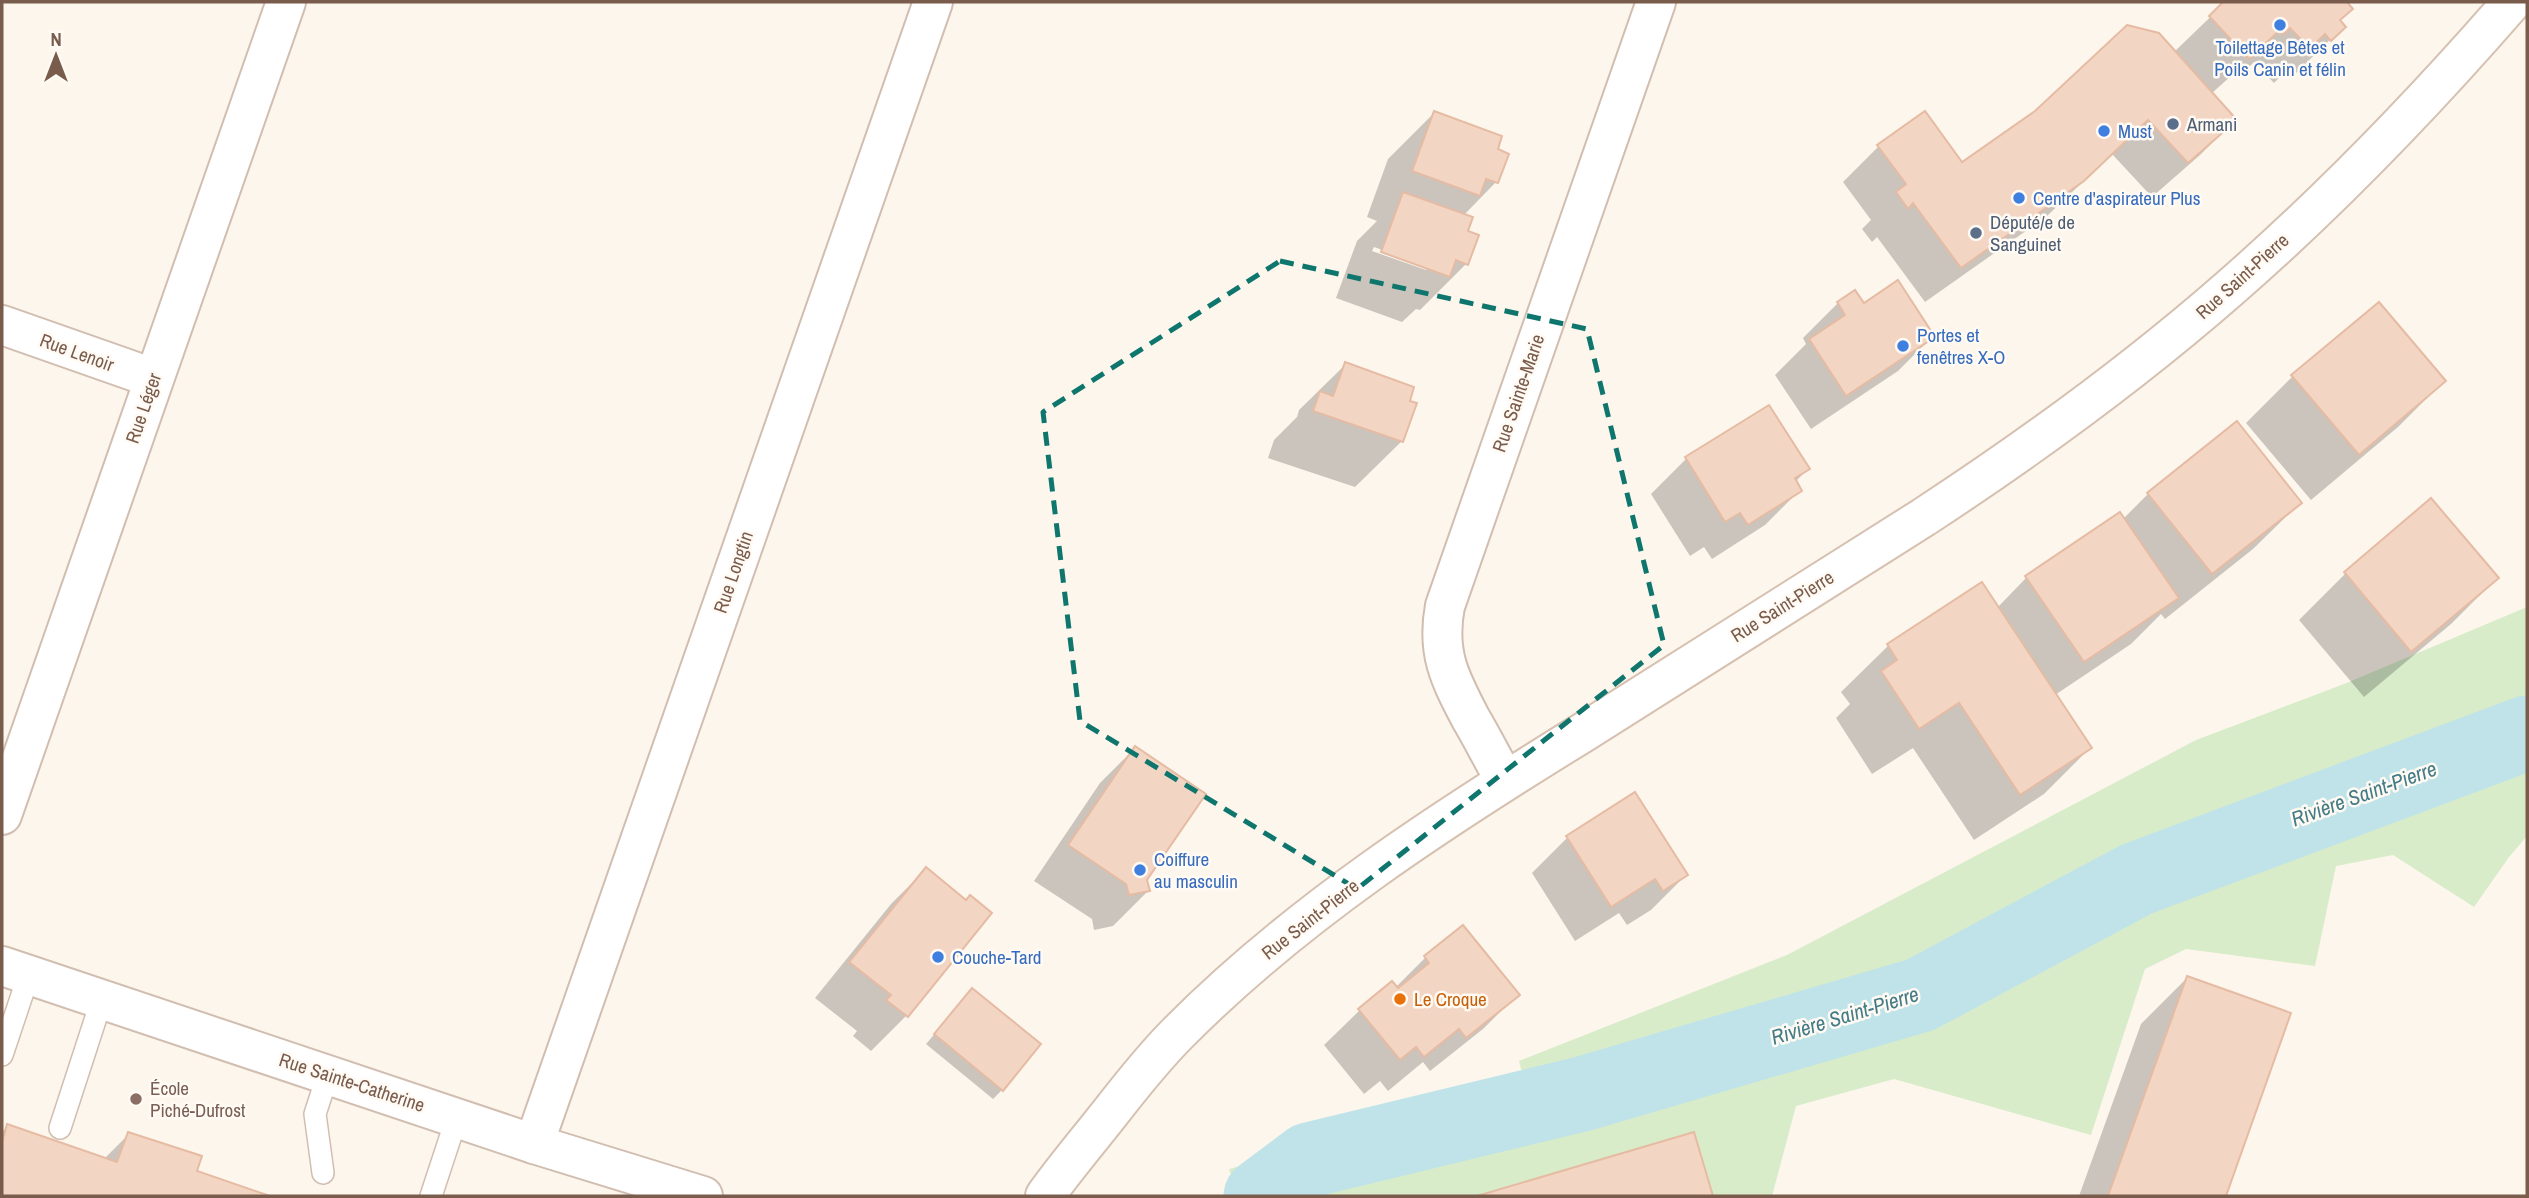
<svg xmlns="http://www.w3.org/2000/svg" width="2529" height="1198" viewBox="0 0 2529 1198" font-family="'Archivo Narrow',sans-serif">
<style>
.green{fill:#d8ecc9}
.shadow{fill:#0003;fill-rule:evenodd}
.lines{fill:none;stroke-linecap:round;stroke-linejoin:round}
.river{stroke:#bfe3e8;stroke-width:75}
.building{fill:#f3d5c3;stroke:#e6bba3;stroke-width:2}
.service-casing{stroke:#d1beb0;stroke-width:24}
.minor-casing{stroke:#d1beb0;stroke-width:42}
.tertiary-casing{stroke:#d1beb0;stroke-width:42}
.secondary-casing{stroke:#d6c0b0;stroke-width:42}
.service{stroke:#fff;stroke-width:21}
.minor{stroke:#fff;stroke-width:38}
.tertiary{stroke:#fff;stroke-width:38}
.secondary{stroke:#fff;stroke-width:38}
.marked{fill:none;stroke:#0f766e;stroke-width:5;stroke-dasharray:14 9;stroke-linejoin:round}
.shop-dot{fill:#3f7fe0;stroke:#fffaf3;stroke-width:2.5}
.service-dot{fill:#5c6f8a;stroke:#fffaf3;stroke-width:2.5}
.food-dot{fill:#e8710a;stroke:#fffaf3;stroke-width:2.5}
.education-dot{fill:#8d6e63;stroke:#fffaf3;stroke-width:2.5}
.labels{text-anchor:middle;stroke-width:5;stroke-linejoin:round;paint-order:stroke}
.shop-label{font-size:19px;fill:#366cbe;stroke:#fffaf3;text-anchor:start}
.service-label{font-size:19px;fill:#4e5e75;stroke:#fffaf3;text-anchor:start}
.street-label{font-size:19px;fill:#7a5c4d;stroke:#fffaf3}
.food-label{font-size:19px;fill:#c56008;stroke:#fffaf3;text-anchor:start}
.education-label{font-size:19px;fill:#785e54;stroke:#fffaf3;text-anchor:start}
.water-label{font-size:21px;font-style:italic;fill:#437c86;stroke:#fffaf3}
</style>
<rect width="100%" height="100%" fill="#fdf6ec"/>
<polygon class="green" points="2527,607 2527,836 2509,857 2474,907 2393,855 2336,866 2315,966 2186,949 2145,969 2091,1135 1894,1079 1796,1106 1772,1196 1713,1196 1694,1132 1477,1196 1238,1196 1229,1169 1526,1088 1519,1061 1787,955 2196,740 2344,684"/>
<g class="shadow">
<polygon points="2226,2 2344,2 2351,9 2338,21 2343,27 2295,74 2289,68 2274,83 2254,62 2247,69 2243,65 2211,94 2235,120 2200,155 2152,197 2112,154 2047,216 1925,302 1877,237 1872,242 1862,229 1871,220 1843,182 1878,147 1962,164 2174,52"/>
<path d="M1434 113 1495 150 1507 155 1496 182 1463 216 1466 264 1420 310 1416 309 1402 322 1336 298 1357 241 1377 221 1367 217 1388 159ZM1374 247 1426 266V270L1372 251Z"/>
<polygon points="1855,293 1863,305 1933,336 1898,371 1811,429 1775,375 1806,344 1803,338 1838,303"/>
<polygon points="2378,304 2444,381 2398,427 2311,500 2246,423 2292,377"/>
<polygon points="1346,364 1402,441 1355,487 1268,458 1274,440 1297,417 1299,410"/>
<polygon points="1768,407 1808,469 1795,482 1800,490 1765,525 1712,559 1704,547 1690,556 1651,494 1686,459"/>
<polygon points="2148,494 2300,503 2253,549 2165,619 2161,614 2131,644 2055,695 2090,748 2044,794 1974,840 1913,748 1872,774 1836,718 1850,704 1841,692 1888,646 1981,584 1997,608 2026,578 2123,519"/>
<polygon points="2431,501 2497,578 2451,624 2364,697 2299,620 2345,574"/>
<polygon points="1135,748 1148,891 1113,926 1094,930 1092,919 1034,881 1100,783"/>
<polygon points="1635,795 1686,875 1651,910 1627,925 1619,913 1575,941 1532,873 1567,838"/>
<polygon points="926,869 966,902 989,913 906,1016 871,1051 853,1036 857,1031 815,998 891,904"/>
<polygon points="1463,927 1518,994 1483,1029 1430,1071 1423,1062 1388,1091 1380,1081 1364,1094 1324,1045 1360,1010 1395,988 1425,958"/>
<polygon points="2187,978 2289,1014 2224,1196 2079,1196 2141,1024"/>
<polygon points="972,990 1002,1090 993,1099 926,1044"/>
<polygon points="8,1126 104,1159 129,1134 195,1172 264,1196 2,1196 2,1132"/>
<polygon points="1693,1134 1711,1196 1483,1196"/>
</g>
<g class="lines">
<polyline class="river" points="1261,1196 1309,1160 1582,1094 1920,995 2137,879 2527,733"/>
</g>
<g class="building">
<polygon points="2223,2 2347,2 2353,9 2340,20 2346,27 2331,41 2325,34 2310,49 2290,28 2283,35 2279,31 2249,59 2209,16"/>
<polygon points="2127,25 2159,33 2237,120 2188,163 2148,120 2084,181 1961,268 1913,203 1908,209 1896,192 1906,184 1877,145 1925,111 1962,162 2035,111"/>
<polygon points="1434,111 1502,136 1498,149 1509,154 1498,183 1486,179 1480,196 1412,171"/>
<polygon points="1403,192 1473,217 1468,231 1479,235 1468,265 1456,260 1450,277 1381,252"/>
<polygon points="1898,280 1935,337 1846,396 1809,339 1845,315 1837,302 1855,290 1864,303"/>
<polygon points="2379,302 2446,381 2359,455 2291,375"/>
<polygon points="1345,362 1414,387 1410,401 1417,403 1403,442 1313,411 1320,391 1333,396"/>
<polygon points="1769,405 1810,469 1795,478 1802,491 1748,525 1740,513 1725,522 1685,457"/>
<polygon points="2237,421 2302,503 2212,574 2147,493"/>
<polygon points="2431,498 2499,578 2411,652 2344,572"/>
<polygon points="2120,512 2179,598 2084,662 2025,576"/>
<polygon points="1982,582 2092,748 2020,795 1959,703 1919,729 1881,671 1897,660 1887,644"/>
<polygon points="1135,746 1206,794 1147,880 1150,891 1129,895 1126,884 1068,845"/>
<polygon points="1635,792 1688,875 1663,891 1655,879 1611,907 1566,836"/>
<polygon points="926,867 966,900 970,895 992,913 908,1017 886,1000 891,995 849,962"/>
<polygon points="1463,925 1520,995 1466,1038 1459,1029 1424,1057 1416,1047 1400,1060 1358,1009 1392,981 1398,988 1429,963 1424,956"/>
<polygon points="2187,976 2291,1013 2226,1196 2108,1196"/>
<polygon points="972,988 1041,1044 1003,1091 934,1034"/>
<polygon points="7,1124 117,1162 128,1132 202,1156 197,1171 270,1196 2,1196 2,1142"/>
<polygon points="1694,1132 1713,1196 1477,1196"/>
</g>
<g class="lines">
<defs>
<g id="service">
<polyline points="2,1055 29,974"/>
<polyline points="60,1128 102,999"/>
<polyline points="323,1173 315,1114 328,1074"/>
<polyline points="431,1196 457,1117"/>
</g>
<g id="minor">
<polyline points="2,325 153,378"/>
<path d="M1505 780C1493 760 1483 739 1471 719 1450 679 1436 653 1445 606L1656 2"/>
<polyline points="2,815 286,2"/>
<polyline points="534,1144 933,2"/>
</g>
<polyline id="tertiary" points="2,966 534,1144 703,1196"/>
<path id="secondary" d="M1045 1196C1065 1168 1088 1141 1110 1113 1131 1086 1153 1058 1178 1033 1297 913 1441 820 1584 732 1698 661 1811 589 1924 517 2031 447 2134 372 2230 288 2331 200 2425 102 2512 2"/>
</defs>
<use href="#service" class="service-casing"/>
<use href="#minor" class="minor-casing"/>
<use href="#tertiary" class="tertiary-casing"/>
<use href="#secondary" class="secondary-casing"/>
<use href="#service" class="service"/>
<use href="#minor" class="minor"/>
<use href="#tertiary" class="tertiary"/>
<use href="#secondary" class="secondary"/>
</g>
<path class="marked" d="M1280 261 1587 329 1664 645 1357 889 1080 721 1043 412Z"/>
<g class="shop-dot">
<circle cx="2280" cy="25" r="7"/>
<circle cx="2104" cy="131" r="7"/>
<circle cx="2019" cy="198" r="7"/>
<circle cx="1903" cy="346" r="7"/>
<circle cx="1140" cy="870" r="7"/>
<circle cx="938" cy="957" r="7"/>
</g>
<g class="service-dot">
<circle cx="2173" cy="124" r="7"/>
<circle cx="1976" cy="233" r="7"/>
</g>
<circle class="food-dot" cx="1400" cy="999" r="7"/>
<circle class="education-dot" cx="136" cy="1099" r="7"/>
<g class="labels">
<g class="shop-label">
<text x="2280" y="54" text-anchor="middle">Toilettage Bêtes et<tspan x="2280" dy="22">Poils Canin et félin</tspan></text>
<text x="2118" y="138">Must</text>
<text x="2033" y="205">Centre d'aspirateur Plus</text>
<text x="1917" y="342">Portes et<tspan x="1917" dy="22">fenêtres X-O</tspan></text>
<text x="1154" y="866">Coiffure<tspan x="1154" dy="22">au masculin</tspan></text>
<text x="952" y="964">Couche-Tard</text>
</g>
<g class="service-label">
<text x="2187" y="131">Armani</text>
<text x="1990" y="229">Député/e de<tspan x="1990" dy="22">Sanguinet</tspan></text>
</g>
<g class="street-label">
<text transform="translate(2242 276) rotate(-42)" y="7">Rue Saint-Pierre</text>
<text transform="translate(77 352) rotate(20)" y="7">Rue Lenoir</text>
<text transform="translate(1518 393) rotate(-71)" y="7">Rue Sainte-Marie</text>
<text transform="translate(143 408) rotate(-71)" y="7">Rue Léger</text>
<text transform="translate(733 572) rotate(-71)" y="7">Rue Longtin</text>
<text transform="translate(1782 606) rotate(-32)" y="7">Rue Saint-Pierre</text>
<text transform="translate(1310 919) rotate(-38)" y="7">Rue Saint-Pierre</text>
<text transform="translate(352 1082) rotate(18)" y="7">Rue Sainte-Catherine</text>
</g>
<g class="food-label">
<text x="1414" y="1006">Le Croque</text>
</g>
<g class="education-label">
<text x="150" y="1095">École<tspan x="150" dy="22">Piché-Dufrost</tspan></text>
</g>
<g class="water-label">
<text transform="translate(2364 794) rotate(-20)" y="7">Rivière Saint-Pierre</text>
<text transform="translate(1845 1016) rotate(-17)" y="7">Rivière Saint-Pierre</text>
</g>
</g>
<rect width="2529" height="1198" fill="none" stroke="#7a5c4d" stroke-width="7"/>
<g transform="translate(56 56)" stroke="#fffaf3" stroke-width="5" paint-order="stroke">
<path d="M0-5L12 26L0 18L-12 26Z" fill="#7a5c4d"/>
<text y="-10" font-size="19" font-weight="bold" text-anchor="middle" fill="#7a5c4d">N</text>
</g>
</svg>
